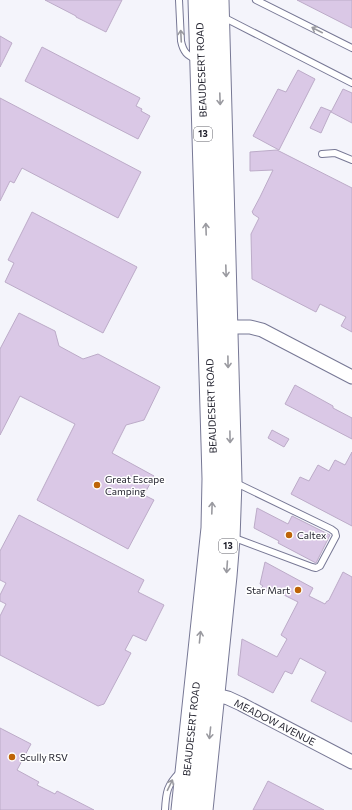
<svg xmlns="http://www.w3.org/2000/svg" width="352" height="810" viewBox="0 0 352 810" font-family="Commissioner,sans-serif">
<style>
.building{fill:#dac8e6;stroke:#bcabc8}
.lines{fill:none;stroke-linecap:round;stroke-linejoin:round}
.service-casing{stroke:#777895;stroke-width:8}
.minor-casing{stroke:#777895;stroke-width:15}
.trunk-casing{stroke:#777895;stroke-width:23}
.service{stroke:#fff;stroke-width:6}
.minor{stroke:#fff;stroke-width:13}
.trunk{stroke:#fff;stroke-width:21}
.oneway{stroke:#9a9aa0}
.poi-dot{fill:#be6408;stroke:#fff;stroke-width:1.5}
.labels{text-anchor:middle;stroke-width:3;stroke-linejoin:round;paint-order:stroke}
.shield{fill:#fff;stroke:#62626b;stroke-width:1}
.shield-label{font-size:9px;font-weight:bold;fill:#1f1f2b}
.street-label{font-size:10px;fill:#1f1f2b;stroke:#fff}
.poi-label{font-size:10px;fill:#1f1f2b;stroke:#fff;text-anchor:start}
</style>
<rect width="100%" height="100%" fill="#f4f4fb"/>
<g class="building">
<polygon points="45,0 122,0 106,32 76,17 76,16"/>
<polygon points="297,0 352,0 352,28"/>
<polygon points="0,36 12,43 0,67"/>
<polygon points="42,47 140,98 136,106 142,109 141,111 150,116 138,139 25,81"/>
<polygon points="298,70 315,79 279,150 253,136 278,89 286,92"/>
<polygon points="343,89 352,93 352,123 331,112"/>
<polygon points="0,98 141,172 118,218 22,168 14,183 10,181 0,201"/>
<polygon points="321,107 331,111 321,133 310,128"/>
<polygon points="277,150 352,188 352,332 341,326 346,317 320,304 316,312 252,279 251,234 259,218 253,214 253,213 252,212 260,197 273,170 250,171 250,152"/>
<polygon points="32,212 137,267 103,333 5,282 14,263 8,260"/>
<polygon points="19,313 55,331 59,346 83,359 98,354 160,387 144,420 126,425 112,453 154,476 144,495 154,500 128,549 37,500 75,424 20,396 0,435 0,349"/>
<polygon points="295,385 333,406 333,408 352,418 352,439 285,404"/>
<polygon points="272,430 289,439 284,447 268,438"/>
<polygon points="352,452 352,526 291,494 300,477 309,481 318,465 329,471 335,460 345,465"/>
<polygon points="257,508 288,524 292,516 330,535 316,563 278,543 279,541 254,528"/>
<polygon points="19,515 144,580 138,592 164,605 146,641 133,635 125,650 131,653 104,704 98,706 0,655 0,616 6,604 0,601 0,595 6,583 0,580 0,551"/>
<polygon points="265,562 313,588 309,596 325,604 327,601 328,601 329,600 343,572 352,577 352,722 311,701 326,672 300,658 292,674 285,671 273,693 238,675 242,639 277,657 287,639 281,635 298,602 278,592 275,595 261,588 263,586 260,584"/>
<polygon points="0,728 31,744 17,770 39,782 37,785 55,794 57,791 94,810 0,810"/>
<polygon points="268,781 324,810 253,810"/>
</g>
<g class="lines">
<defs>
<g id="service">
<path d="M179 0 181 41C183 51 187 57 198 59"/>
<polyline points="256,0 352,48"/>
<polyline points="223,17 352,83"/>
<polyline points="322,154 335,153 352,160"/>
<polyline points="232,537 312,567 316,568 320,566 336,536 335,532 331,529 234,482"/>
<path d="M165 810C166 792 167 785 180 772"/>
</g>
<g id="minor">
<polyline points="220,327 250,327 262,330 352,377"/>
<polyline points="208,693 228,698 241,704 352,762"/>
</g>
<g id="trunk">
<polyline points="182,810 212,528 213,479 212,443 199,0"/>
<polyline points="202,810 226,576 229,539 231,481 218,0"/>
</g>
</defs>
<use href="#service" class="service-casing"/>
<use href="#minor" class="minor-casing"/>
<use href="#trunk" class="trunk-casing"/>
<use href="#service" class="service"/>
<use href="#minor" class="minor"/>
<use href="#trunk" class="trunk"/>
</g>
<defs><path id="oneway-shaft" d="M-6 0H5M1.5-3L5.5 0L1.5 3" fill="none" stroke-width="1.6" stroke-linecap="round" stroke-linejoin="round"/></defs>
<g class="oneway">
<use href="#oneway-shaft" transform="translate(317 30) rotate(-153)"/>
<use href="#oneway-shaft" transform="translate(181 36) rotate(-93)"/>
<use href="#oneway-shaft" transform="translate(220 99) rotate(88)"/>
<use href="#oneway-shaft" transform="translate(206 229) rotate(-92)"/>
<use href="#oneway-shaft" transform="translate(226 271) rotate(88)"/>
<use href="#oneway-shaft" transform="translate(228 362) rotate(89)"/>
<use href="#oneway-shaft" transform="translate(230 437) rotate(89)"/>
<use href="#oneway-shaft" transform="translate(212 508) rotate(-88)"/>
<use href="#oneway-shaft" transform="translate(227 567) rotate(94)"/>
<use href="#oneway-shaft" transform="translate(200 637) rotate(-84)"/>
<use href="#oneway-shaft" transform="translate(210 733) rotate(96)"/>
<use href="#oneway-shaft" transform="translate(170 785) rotate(-64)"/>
</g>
<g class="poi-dot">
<circle cx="97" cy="485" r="4"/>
<circle cx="289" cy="535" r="4"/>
<circle cx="298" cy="590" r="4"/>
<circle cx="12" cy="757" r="4"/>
</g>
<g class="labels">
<g class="shield">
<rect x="194" y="127" width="18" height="14" rx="3"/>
<rect x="219" y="539" width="18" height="14" rx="3"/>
</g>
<g class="shield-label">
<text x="203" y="137">13</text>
<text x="228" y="549">13</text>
</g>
<g class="street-label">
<text transform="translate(201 70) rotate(-92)" y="4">BEAUDESERT ROAD</text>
<text transform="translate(211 406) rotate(-92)" y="4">BEAUDESERT ROAD</text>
<text transform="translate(275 722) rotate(27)" y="4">MEADOW AVENUE</text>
<text transform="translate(191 729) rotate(-84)" y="4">BEAUDESERT ROAD</text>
</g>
<g class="poi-label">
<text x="105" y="483">Great Escape<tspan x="105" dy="12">Camping</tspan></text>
<text x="297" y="539">Caltex</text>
<text x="290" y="594" text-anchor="end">Star Mart</text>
<text x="20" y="761">Scully RSV</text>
</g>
</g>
</svg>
